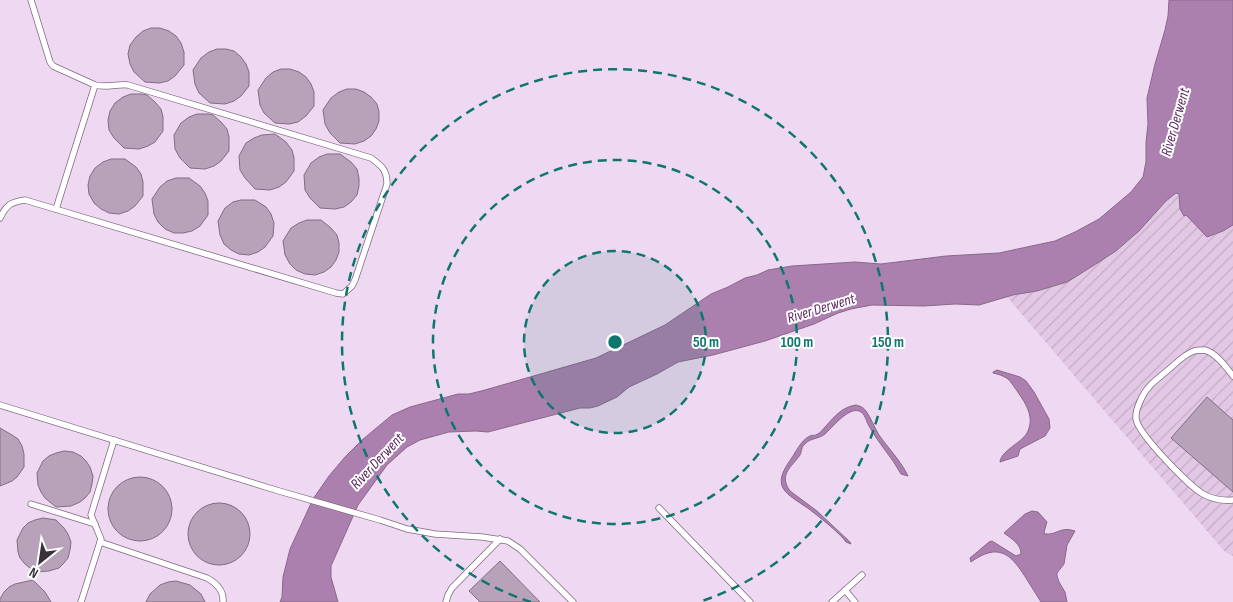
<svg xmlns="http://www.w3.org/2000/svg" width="1233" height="602" viewBox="0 0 1233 602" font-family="'Sofia Sans Condensed',sans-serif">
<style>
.industrial{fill:url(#industrial-furrows)}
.water{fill:#ab80ae;stroke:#89688b}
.building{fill:#b8a2b9;stroke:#816d83}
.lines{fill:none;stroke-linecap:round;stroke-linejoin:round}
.lane-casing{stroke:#7e697f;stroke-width:7}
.lane{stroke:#fff;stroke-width:5.5}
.ring{fill:none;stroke:#0f766e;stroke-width:2.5;stroke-dasharray:9 6}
.labels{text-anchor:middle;stroke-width:4;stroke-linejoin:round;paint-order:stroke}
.water-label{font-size:15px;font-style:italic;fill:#541f5a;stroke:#fff}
.centre{fill:#0f766e;stroke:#fff;stroke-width:2.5}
.ring-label{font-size:15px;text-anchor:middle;font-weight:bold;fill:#0f766e;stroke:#fff;stroke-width:4;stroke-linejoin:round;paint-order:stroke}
</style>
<defs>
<pattern id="industrial-furrows" width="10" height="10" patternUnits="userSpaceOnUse" patternTransform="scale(1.25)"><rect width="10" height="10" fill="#e3c8e5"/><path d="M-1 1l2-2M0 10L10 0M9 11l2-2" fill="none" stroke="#c4acc5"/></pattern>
</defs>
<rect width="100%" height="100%" fill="#efd8f1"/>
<polygon class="industrial" points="1177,193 1179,194 1180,209 1207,237 1223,231 1233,225 1233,556 1225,552 1007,297 1037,291 1067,282 1077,276 1116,251 1133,237 1166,201"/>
<g class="water">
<polygon points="1169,0 1233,0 1233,225 1223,231 1207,237 1186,215 1184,216 1180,209 1179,194 1176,193 1166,201 1139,231 1116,251 1077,276 1067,282 1037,291 1013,295 979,305 955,304 924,306 872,305 851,309 838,313 814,324 765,341 713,355 678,362 657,374 629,387 617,397 598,406 590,408 580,408 488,432 476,431 449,432 420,440 407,447 387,465 358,505 331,566 331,577 338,602 280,602 282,597 283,577 290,549 313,499 329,476 345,457 362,440 392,415 410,407 458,394 469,394 485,390 596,358 665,325 711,294 728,287 745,278 757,275 768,270 792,266 855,262 881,264 946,256 999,253 1055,241 1075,232 1099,219 1131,192 1143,177 1146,162 1146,142 1148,124 1147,98 1155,64 1165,30 1168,16"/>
<path d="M997 370 1020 377 1026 381 1034 392 1049 419 1050 428 1045 436 1020 449 1018 456 1000 462C1001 450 1024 442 1028 431 1035 415 1024 401 1015 388 1013 385 1010 381 1008 379 1004 376 998 374 993 373V372Z"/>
<path d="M856 405C860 406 863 407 866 411 871 418 874 427 879 435 888 448 901 461 908 476L901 474C892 457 878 443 869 426 866 421 865 413 859 411 848 407 832 428 825 434 819 439 810 438 805 444 801 447 802 451 800 455 792 467 778 474 790 491L817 511 850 542 851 544 846 542C840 533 818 516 809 509 786 493 770 488 791 459 796 452 801 440 810 436 817 434 811 437 818 434 821 432 823 429 826 426 835 416 842 407 856 405Z"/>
<path d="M1032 511 1038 512 1047 522 1044 532 1045 534C1058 535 1060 526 1075 531L1067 545 1064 564 1057 573V576L1059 582 1065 592 1067 602H1041C1036 594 1031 586 1026 578 1016 563 1006 546 985 554 980 556 975 559 971 562L970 558 989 542 992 541 1016 556 1021 554C1021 544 1012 539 1004 533L1025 514Z"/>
</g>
<g class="building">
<polygon points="151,28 160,28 169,31 176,36 181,43 184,52 184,65 175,76 168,81 159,83 145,82 134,72 130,64 128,54 130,45 136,37 143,31"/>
<polygon points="217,49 226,49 234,51 241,57 246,64 249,72 249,86 241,96 234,101 225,104 210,103 199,93 195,84 193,70 201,58 209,52"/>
<polygon points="281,69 290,69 299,72 306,77 311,84 314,92 314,106 306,116 298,122 289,124 275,123 264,113 260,105 258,90 266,78 273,72"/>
<polygon points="347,89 356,89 364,92 371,97 377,104 379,112 379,121 376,129 371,136 364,141 355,144 340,143 330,133 325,124 323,110 331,98 339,92"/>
<polygon points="131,94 142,94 147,95 155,102 161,109 163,117 163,131 155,142 148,146 139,149 124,148 114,138 109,130 108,120 110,111 115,103 123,97"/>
<polygon points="197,114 209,114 213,115 221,122 227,129 229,137 229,151 221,161 214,166 205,169 190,168 180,158 175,149 174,135 181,123 189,117"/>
<polygon points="275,134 286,142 292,150 294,158 294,171 286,182 279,187 270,190 255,189 245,178 240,170 239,156 246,143 254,138 262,135"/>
<polygon points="327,154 340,154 351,162 357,169 359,178 359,186 357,195 351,202 344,207 335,209 320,208 310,198 305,190 304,175 311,163 319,157"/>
<polygon points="111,159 125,159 136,167 141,174 143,182 143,196 135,206 128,211 119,214 109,213 101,209 94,203 89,194 88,185 90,176 95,168 103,162"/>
<polygon points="176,178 189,178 200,186 205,193 208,201 208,215 200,226 192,231 183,233 174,233 165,229 158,222 154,214 152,199 160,187 167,181"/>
<polygon points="241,200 255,200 266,207 271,214 274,223 273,236 265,247 258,252 249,255 239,254 231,250 224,244 220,235 218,221 225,208 233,202"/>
<polygon points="307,220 321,220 331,228 337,235 339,243 339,252 336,260 331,267 324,272 315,275 305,274 296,270 290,264 285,255 283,241 291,228 299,223"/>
<polygon points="1207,397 1233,420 1233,492 1171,438"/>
<polygon points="0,428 12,435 18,439 22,446 24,454 24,467 17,477 12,481 0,486"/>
<polygon points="64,451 73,452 81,456 86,461 90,467 93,476 92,484 90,492 85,498 80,502 71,506 56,507 45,498 41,492 38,485 37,473 43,461 49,456 56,453"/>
<circle cx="140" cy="509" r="32"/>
<circle cx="219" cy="534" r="31"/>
<polygon points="43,518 56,520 64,528 68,534 71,542 70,550 68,558 63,564 59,568 49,571 35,572 25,564 20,558 18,552 17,540 23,528 28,523 35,520"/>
<polygon points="500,561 540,602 480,602 469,591"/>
<polygon points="33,580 45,592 51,602 0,602 0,599 4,592 9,587 15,584"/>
<polygon points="176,581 190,585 201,594 205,602 146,602 150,594 160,585 168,582"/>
</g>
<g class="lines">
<defs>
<g id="lane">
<polyline points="56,209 95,85"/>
<path d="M0 218C6 205 11 202 25 200L336 293 343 294 352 286 355 280 387 184C387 170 382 166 371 158L128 85C116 84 105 88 95 85L53 66 50 62 31 0"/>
<path d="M1233 376C1226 367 1216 353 1205 350 1202 350 1196 350 1194 351 1182 355 1173 367 1163 374 1159 378 1153 382 1149 387 1143 393 1135 410 1136 418 1136 432 1190 487 1203 494 1212 499 1223 501 1233 500"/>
<polyline points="0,405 279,491 380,520 407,529 435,534 482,537 508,541 520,549 573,602"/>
<polyline points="31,504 95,524"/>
<polyline points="659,508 750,602"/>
<path d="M100 542 207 578C216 583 224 591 223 602"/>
<polyline points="845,590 855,602"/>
<polyline points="81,602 101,539 91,515 114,440"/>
<polyline points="446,602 448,595 452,588 500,539"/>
<polyline points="832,602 862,575"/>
</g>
</defs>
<use href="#lane" class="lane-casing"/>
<use href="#lane" class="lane"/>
</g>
<circle cx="615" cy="342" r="91" fill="#0f766e" fill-opacity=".12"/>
<g class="ring">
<circle cx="615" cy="342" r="91"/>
<circle cx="615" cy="342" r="182"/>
<path d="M531 602A273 273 0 1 1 699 602"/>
</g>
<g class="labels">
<g class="water-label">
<text transform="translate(1175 122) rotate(-74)" y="5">River Derwent</text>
<text transform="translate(821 308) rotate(-17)" y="5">River Derwent</text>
<text transform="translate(377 461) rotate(-47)" y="5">River Derwent</text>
</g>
</g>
<circle cx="615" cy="342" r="8" class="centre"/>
<g class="ring-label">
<text x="706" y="347">50 m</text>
<text x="797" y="347">100 m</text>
<text x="888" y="347">150 m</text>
</g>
<g transform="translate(40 562) rotate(210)" stroke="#ffffff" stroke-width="4" paint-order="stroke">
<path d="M0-4L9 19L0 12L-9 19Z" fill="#3a313a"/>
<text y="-8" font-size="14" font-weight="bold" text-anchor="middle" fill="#3a313a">N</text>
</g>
</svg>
